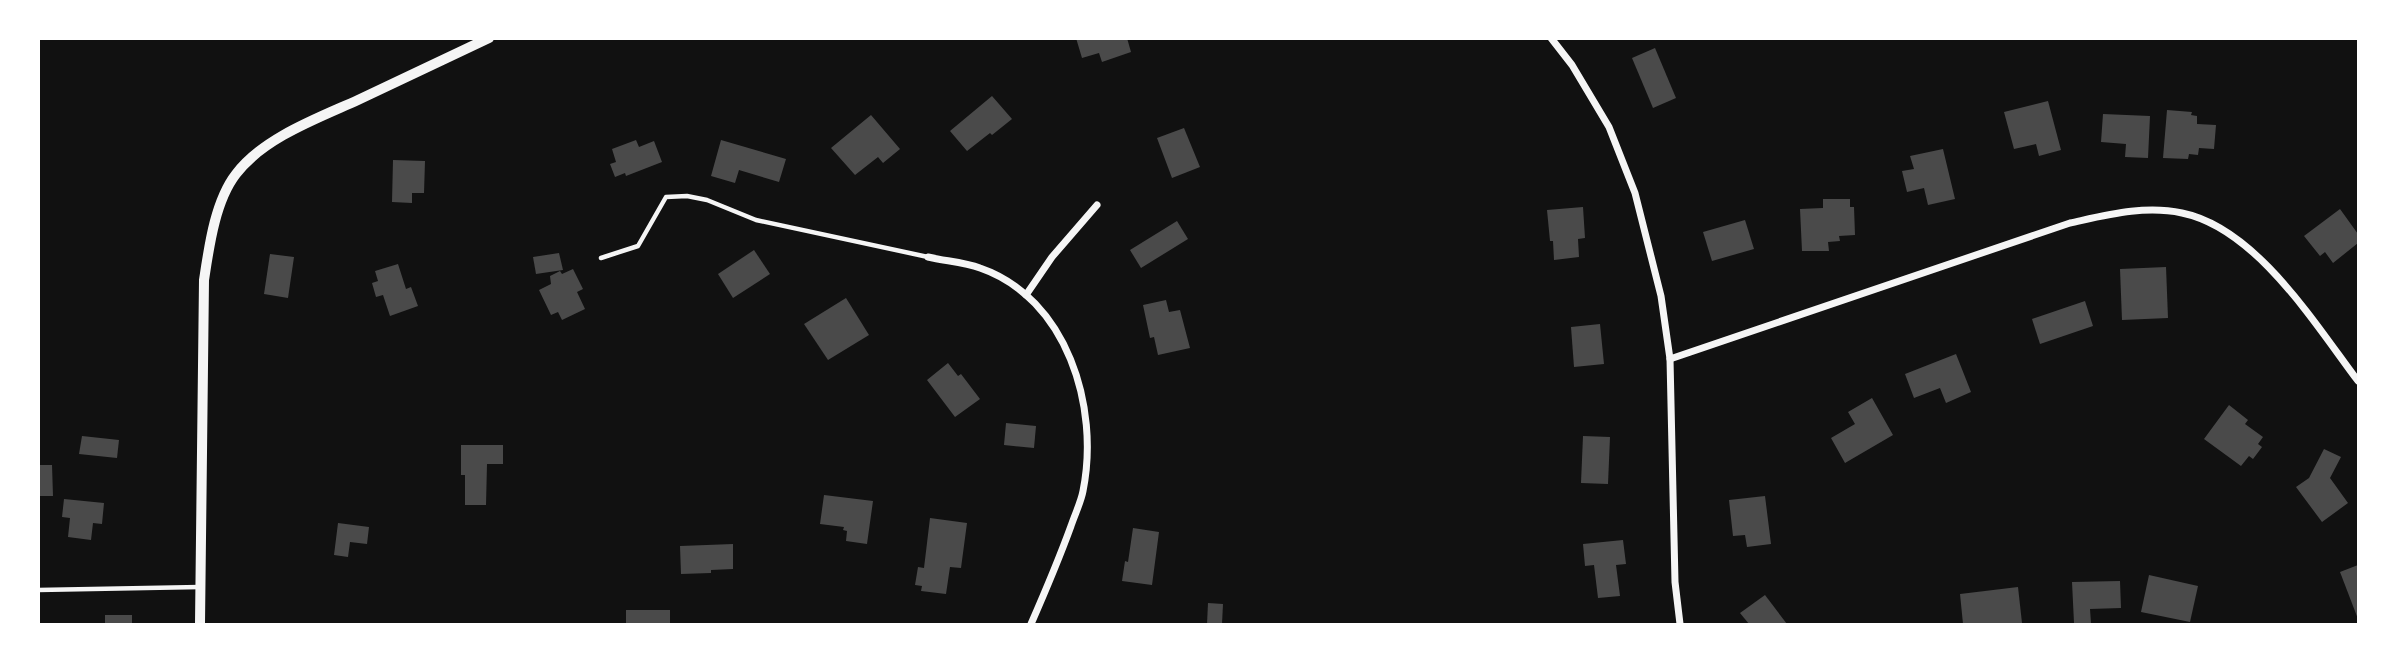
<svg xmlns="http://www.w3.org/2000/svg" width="2397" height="663" viewBox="0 0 2397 663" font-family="'Alegreya Sans',sans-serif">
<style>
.building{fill:#4a4a4a}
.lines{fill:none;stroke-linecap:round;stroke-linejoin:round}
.service{stroke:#f5f5f5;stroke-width:4.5}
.minor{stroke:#f5f5f5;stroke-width:7}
.tertiary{stroke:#f5f5f5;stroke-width:10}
</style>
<rect width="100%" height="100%" fill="#111"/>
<g class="building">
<polygon points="1076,38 1127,38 1131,52 1102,62 1099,53 1082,58"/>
<polygon points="1655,48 1676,98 1653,108 1632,58"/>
<polygon points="992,96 1012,119 992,135 990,133 967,151 950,131"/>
<polygon points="2048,101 2061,150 2039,156 2036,144 2014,149 2004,112"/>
<polygon points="2167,110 2192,112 2191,115 2197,116 2197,124 2216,125 2214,149 2199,148 2198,155 2189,154 2188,159 2163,158"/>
<polygon points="2103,114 2150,116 2148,158 2125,157 2126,144 2101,142"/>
<polygon points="871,115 900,149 883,163 878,157 855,175 831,148"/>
<polygon points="1184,128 1200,167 1172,178 1157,138"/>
<polygon points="636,140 639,147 654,141 662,162 626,176 625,173 615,177 610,164 616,162 612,149"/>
<polygon points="721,140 786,159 779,182 739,170 735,183 711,176"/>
<polygon points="1943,149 1955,199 1928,205 1924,188 1907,192 1902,171 1914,169 1910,156"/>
<polygon points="393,160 425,161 424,193 412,193 412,203 392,202"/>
<polygon points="1823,199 1850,199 1850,207 1854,207 1855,235 1839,236 1840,241 1828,242 1829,251 1802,251 1800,209 1823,208"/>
<polygon points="1583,207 1585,238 1578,239 1579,257 1554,260 1553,241 1550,241 1547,210"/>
<polygon points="2340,209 2358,234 2358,243 2333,263 2325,252 2320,256 2304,236"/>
<polygon points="1745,220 1754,249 1712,261 1703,232"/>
<polygon points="1177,221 1188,239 1141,268 1130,250"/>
<polygon points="754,250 770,274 733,298 718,274"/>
<polygon points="559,253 563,270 536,274 533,257"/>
<polygon points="270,254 294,257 288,298 264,294"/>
<polygon points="398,264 406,289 411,287 418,306 390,316 383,295 376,297 372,283 378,281 375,271"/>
<polygon points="2166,267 2168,318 2122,320 2120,269"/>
<polygon points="573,269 583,289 577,292 585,309 562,320 558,312 551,315 539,290 551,284 550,276 560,271 562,274"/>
<polygon points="846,298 869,335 828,360 804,324"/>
<polygon points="1166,300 1169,312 1180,310 1190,348 1158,355 1154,337 1150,338 1143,305"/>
<polygon points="2085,301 2093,326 2040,344 2032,319"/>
<polygon points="1600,324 1604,364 1574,367 1571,327"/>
<polygon points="1956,354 1971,392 1946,403 1940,388 1914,398 1905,374"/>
<polygon points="948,363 958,376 961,374 980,399 955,417 927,380"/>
<polygon points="1872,398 1893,435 1845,463 1831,438 1855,424 1848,412"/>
<polygon points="2229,405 2248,420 2245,424 2263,437 2258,444 2262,447 2253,459 2249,456 2241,466 2204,439"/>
<polygon points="1006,423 1036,426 1034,448 1004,445"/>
<polygon points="82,436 119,440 117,458 79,454"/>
<polygon points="1583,436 1610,437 1608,484 1581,483"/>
<polygon points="461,445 503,445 503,464 487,464 486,505 465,505 465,475 461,475"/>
<polygon points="2324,449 2341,457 2330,478 2348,503 2322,522 2296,487 2309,478"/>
<polygon points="38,465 52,465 53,496 38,496"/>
<polygon points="824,495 873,501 867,544 846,541 847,531 843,530 844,527 820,524"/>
<polygon points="1765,496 1771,544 1747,547 1745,535 1733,536 1729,500"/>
<polygon points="64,499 104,503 102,524 93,523 91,540 68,537 70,518 62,517"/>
<polygon points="930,518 967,523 961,568 950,567 946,594 921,591 922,586 915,585 918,567 924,568"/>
<polygon points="338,523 369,527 367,544 350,542 348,557 334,555"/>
<polygon points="1133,528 1159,532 1152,585 1122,581 1125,561 1128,562"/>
<polygon points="1623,540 1626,564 1616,565 1620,596 1598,598 1594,565 1585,566 1583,544"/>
<polygon points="733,544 733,569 711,570 711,573 681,574 680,546"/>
<polygon points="2358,565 2358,619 2340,572"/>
<polygon points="2149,575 2198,586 2190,622 2141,612"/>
<polygon points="2120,581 2121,608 2090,609 2091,623 2074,623 2072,582"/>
<polygon points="2018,587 2022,623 1963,624 1960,594"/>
<polygon points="1765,595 1787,624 1749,624 1740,613"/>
<polygon points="1208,603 1223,604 1222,624 1207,624"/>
<rect x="626" y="610" width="44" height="14"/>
<rect x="105" y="615" width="27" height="9"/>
</g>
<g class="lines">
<g class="service">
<polyline points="601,258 638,246 666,197 687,196 707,200 756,220 928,257"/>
<polyline points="38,590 200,587"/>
</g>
<g class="minor">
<polyline points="1551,38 1572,65 1609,127 1635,193 1661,296 1670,359 1675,582 1680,624"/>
<path d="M928 257C944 261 964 262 980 268 1067 298 1100 407 1083 491 1081 502 1075 514 1071 526 1059 559 1045 592 1031 624"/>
<polyline points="1026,295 1052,257 1097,205"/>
<path d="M1670 359 2070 223C2107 215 2144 205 2182 213 2256 228 2315 324 2358 381"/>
</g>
<path class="tertiary" d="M200 624 204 280C209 247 215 201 236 174 263 138 318 118 358 100 402 79 445 59 489 38"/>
</g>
<rect width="2397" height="663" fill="none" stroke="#ffffff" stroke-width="80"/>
</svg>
